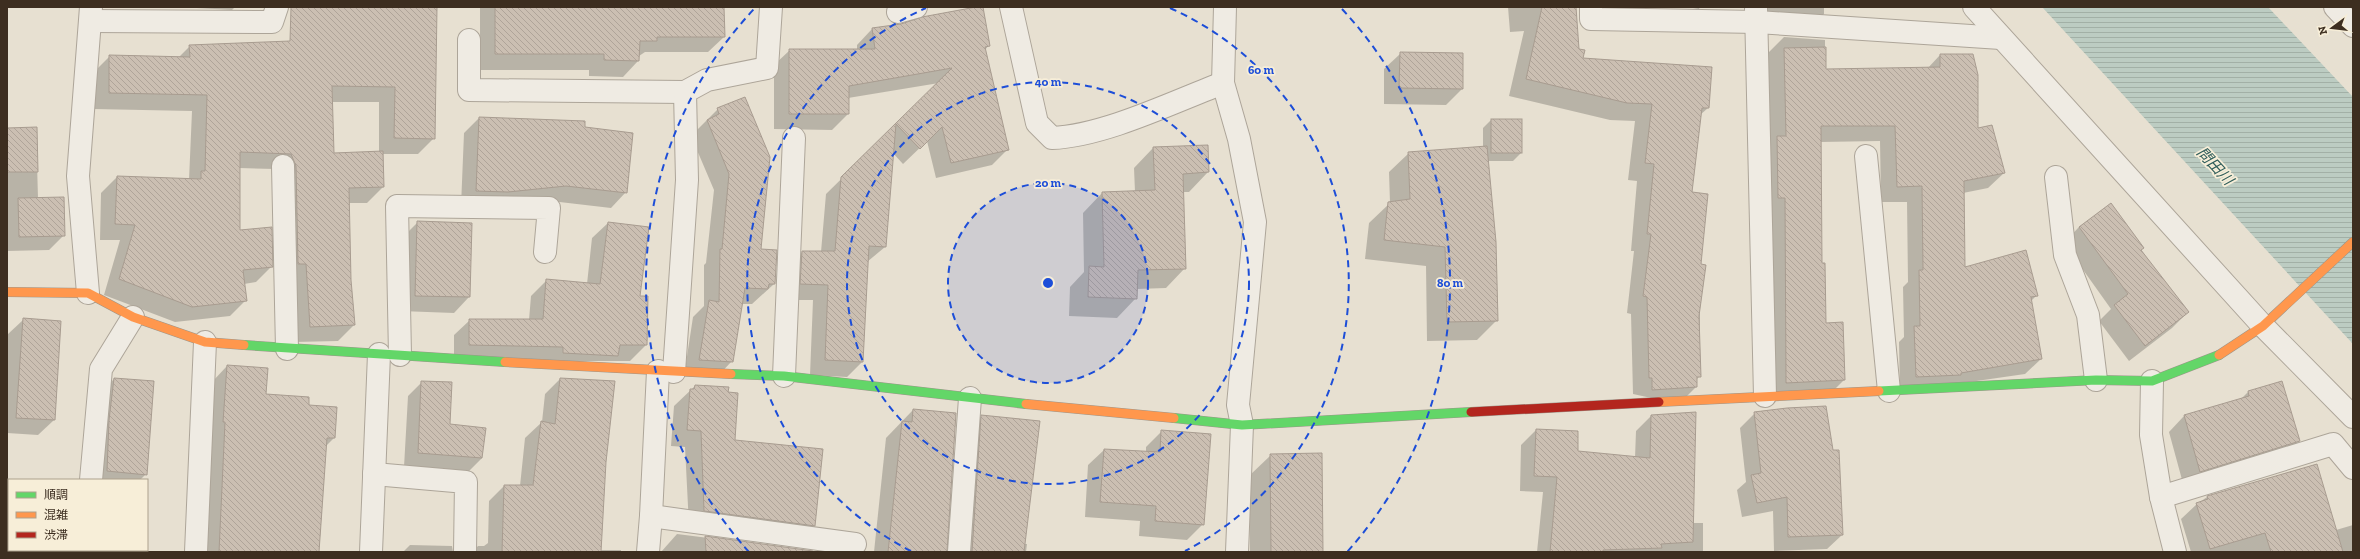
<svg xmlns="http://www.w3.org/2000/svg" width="2360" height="559" viewBox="0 0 2360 559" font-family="'Zilla Slab','Noto Sans JP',serif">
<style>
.water{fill:url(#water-rules)}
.shadow{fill:#0003;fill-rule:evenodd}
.building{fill:url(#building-back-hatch);stroke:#a89c90}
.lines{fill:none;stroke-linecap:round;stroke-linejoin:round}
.street-casing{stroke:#ada599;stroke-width:24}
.fast-casing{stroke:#9c958a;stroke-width:10}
.slow-casing{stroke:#9c958a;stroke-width:10}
.jam-casing{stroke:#9c958a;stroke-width:10}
.street{stroke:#efebe3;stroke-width:22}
.fast{stroke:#63d668;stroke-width:9}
.slow{stroke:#ff974d;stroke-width:9}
.jam{stroke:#b3261e;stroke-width:9}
.ring{fill:none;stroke:#1d4ed8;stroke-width:2;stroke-dasharray:7 5}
.labels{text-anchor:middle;stroke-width:3.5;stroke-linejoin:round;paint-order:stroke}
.water-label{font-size:15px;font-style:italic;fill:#2f5d5a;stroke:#f7eed8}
.centre{fill:#1d4ed8;stroke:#f7eed8;stroke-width:2}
.ring-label{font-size:12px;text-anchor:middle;font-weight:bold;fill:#1d4ed8;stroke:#f7eed8;stroke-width:3.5;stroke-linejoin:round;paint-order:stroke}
</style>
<defs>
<pattern id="water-rules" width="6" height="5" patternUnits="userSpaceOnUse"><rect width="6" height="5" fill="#bcccc2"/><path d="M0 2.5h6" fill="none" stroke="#a2b0a6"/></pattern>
<pattern id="building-back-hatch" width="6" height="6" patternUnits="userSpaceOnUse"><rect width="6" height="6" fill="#cbbfb2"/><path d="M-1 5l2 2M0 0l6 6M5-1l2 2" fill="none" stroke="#afa499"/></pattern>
</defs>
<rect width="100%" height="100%" fill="#e7e0d1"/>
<polygon class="water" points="2042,7 2268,7 2353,97 2353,344"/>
<g class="shadow">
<polygon points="179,7 235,7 232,10"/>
<path d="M376 7H436L434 138 418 154H382L383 187 367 203H348L350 280 354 325 338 341 294 342 275 169 239 168V231L272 266 256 282 244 284 246 300 230 316 175 322 104 295 120 240H100L101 193 117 177 189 180 192 111 93 109 94 72 110 56 179 57 190 46 362 39ZM331 102H379V152L333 154Z"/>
<polygon points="480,7 723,7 724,37 708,52 645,52 639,56 638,61 623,77 589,76 589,70 480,70"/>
<polygon points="982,7 989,45 985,50 1008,149 992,165 936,178 927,141 903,164 892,152 885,247 867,262 862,362 847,377 810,375 813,300 785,300 787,267 802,252 821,252 826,194 939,83 848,98 848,114 832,130 774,129 774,65 790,50 857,50 857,45 872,29 902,25"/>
<polygon points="1508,7 1575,7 1578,49 1581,59 1708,108 1700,115 1691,193 1700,265 1700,376 1696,380 1696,387 1679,404 1633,394 1631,314 1627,313 1634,251 1631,251 1637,181 1628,180 1635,121 1610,120 1509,96 1524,31 1510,32"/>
<polygon points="1687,7 1700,7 1699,9"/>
<polygon points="1756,7 1824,7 1824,14 1808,29 1756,19"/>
<polygon points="1784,37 1825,40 1825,70 1927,69 1940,55 1977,129 2004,173 1988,188 1963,193 1964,268 2037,295 2031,301 2041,359 2025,374 1900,392 1899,342 1904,337 1903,287 1908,282 1907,202 1881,202 1880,141 1820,142 1821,264 1825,324 1844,380 1828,396 1771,398 1762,153 1770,144 1768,53"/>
<polygon points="1400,54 1462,89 1446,105 1384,104 1384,69"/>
<polygon points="718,109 760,250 774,284 752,304 742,304 732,361 717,377 684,376 693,317 704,306 704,265 706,263 714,190 691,136"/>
<polygon points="479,118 584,128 626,192 611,208 551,201 461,206 464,133"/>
<polygon points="1491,120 1521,153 1513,161 1488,161 1497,320 1477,340 1427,341 1426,266 1365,259 1369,223 1390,203 1389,172 1409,153 1483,148 1483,128"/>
<polygon points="36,128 38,198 64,235 49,250 7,251 7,129"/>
<polygon points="1207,146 1208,172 1189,192 1182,192 1185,268 1166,288 1137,289 1136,298 1117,318 1069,316 1070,287 1084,272 1083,213 1102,193 1135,192 1134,168 1153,148"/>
<polygon points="2111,204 2140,251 2188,312 2172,328 2129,361 2099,321 2111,309 2064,243 2079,227"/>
<polygon points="418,222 469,297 454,313 400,311 402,238"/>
<polygon points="608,223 648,228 639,297 646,345 630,361 454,361 454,335 470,320 529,320 531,296 547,280 587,284 592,238"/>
<polygon points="23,320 54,420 38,435 7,433 7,335"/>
<polygon points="227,366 265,395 307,406 334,438 326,446 319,552 205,552 212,382"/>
<polygon points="114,379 146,474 140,480 92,480 99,395"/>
<polygon points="560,379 605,462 600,550 621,550 621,552 472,552 478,546 484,546 488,543 489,501 504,486 520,486 525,438 542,422 545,394"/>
<polygon points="422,382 449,425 482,458 468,472 404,467 408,396"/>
<polygon points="695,386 727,393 734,441 814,525 798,541 689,526 685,447 671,446 674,406"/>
<polygon points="2248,392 2299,441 2283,457 2184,487 2169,432 2184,416 2240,400"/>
<polygon points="913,410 946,552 874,552 886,438"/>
<polygon points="1755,413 1842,535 1827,549 1774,551 1773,511 1742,517 1737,490 1746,482 1740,428"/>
<polygon points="982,416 1024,544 1027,544 1026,552 957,552 966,432"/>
<polygon points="1651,416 1693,523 1703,523 1703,552 1537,552 1543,492 1520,491 1521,445 1536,430 1577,452 1635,458 1636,431"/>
<polygon points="1162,431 1203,524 1187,540 1139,536 1140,521 1085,517 1088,465 1104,450 1146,452 1146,447"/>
<polygon points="1271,455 1303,552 1250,551 1249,476"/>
<polygon points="2316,465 2336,530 2353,525 2353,552 2191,552 2181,519 2197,504 2207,497"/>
<polygon points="677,534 810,551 661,552"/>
<polygon points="410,545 452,546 453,552 403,552"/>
<rect x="89" y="550" width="56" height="2"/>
</g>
<g class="building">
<polygon points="291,7 437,7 435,139 394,138 395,87 332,86 334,153 383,151 384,187 349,188 351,280 355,325 310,327 306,264 298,264 296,166 291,154 240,152 240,230 272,227 273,267 243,270 247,301 192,307 119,279 135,225 115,224 117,176 201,179 201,171 205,171 207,95 109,93 109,55 190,57 189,45 290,41"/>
<polygon points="495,7 724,7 725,37 657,37 657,41 640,41 639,61 604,60 604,54 495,54"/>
<polygon points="976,7 983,7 990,46 985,47 1009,150 951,163 942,127 920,149 896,124 886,247 869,246 863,362 825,360 828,285 800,284 802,251 835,251 841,177 952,68 849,86 849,114 789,114 789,49 875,49 872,28 901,24 922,17"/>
<polygon points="1542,7 1576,7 1579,49 1585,50 1583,58 1712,67 1709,108 1702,108 1692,192 1708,194 1701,264 1706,265 1699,316 1701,377 1697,377 1697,387 1652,390 1652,378 1649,378 1647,297 1643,296 1651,234 1647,234 1654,164 1645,163 1652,104 1627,103 1526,79"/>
<polygon points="1826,47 1826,69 1940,67 1940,54 1973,54 1978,75 1978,128 1992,125 2005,173 1964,181 1965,267 2026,250 2038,296 2031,297 2042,359 1961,373 1961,375 1916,377 1914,326 1920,326 1919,270 1923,270 1922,186 1897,187 1895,126 1821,126 1822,263 1825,263 1826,323 1843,322 1845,380 1786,383 1785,198 1778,198 1777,136 1786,136 1784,48"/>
<polygon points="1400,52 1463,53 1463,89 1399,88"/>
<polygon points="745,97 770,157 761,249 777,250 775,284 769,284 768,289 745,288 733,362 699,360 709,300 719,302 720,249 722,249 729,174 707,120 719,114 717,108"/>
<polygon points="479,117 585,121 585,127 633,133 627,193 566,186 508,192 476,191"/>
<rect x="1491" y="119" width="31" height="34"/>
<polygon points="37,127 38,172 7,172 7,128"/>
<polygon points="1208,145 1209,172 1183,174 1186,269 1138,270 1137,299 1088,297 1089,266 1104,267 1102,192 1155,190 1153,147"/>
<polygon points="1487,146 1496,242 1498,321 1447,322 1445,247 1384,240 1388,202 1410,199 1408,152"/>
<polygon points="64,197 65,236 19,237 18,198"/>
<polygon points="2111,203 2144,248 2141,250 2189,312 2145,346 2114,305 2128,294 2079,227"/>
<polygon points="417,221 472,223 470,297 415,296"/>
<polygon points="608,222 649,227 640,296 648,296 647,345 620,345 618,356 563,353 563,347 469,345 469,319 543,319 546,279 600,284"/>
<polygon points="23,318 61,321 55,420 16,418"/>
<polygon points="227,365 268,368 266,394 309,397 309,405 337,407 335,438 327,438 319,552 219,552 225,422 223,422"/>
<polygon points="114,378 154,381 147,475 107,471 109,420"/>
<polygon points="560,378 615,381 606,462 601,552 502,552 504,485 533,485 541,421 555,424"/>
<polygon points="421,381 452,382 450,424 486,428 482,458 418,453"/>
<polygon points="2282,381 2300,441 2200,472 2184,415 2249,396 2248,391"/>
<polygon points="695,385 729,387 728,392 738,393 735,440 823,449 815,526 704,511 701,431 687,430 690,389 694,389"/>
<polygon points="1826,406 1833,450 1839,450 1843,535 1788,537 1787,497 1757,503 1751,475 1761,473 1754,412 1787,408"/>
<polygon points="913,409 956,413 947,552 888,552 902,421 912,422"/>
<polygon points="1696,412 1693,542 1661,544 1662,548 1603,550 1603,552 1550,552 1557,477 1534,476 1536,429 1578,431 1578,451 1650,458 1651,415"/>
<polygon points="981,415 1040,421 1024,552 972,552"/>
<polygon points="1161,430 1211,434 1204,525 1155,521 1156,506 1100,502 1104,449 1160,452"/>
<polygon points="1322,453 1323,552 1271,552 1270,454"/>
<polygon points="2317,464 2343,552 2271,552 2265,533 2210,549 2196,503 2208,499 2207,496"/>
<polygon points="705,536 813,551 813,552 706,552"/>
</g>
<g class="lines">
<defs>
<g id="street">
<path d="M1011 7 1037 123 1052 138C1104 136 1173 102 1223 83"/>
<polyline points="1225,7 1223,83 1239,139 1255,222 1238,405 1242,425 1237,552"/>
<polyline points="1591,7 1591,19 1757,22 2001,38"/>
<polyline points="1974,7 2263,326 2353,417"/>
<polyline points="2335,7 2353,26"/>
<polyline points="1756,9 1765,396"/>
<polyline points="898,12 916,7"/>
<polyline points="91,21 272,22 277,7"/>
<polyline points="469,40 469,90 685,92"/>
<polyline points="1866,156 1889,391"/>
<polyline points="283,166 287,349"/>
<polyline points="2056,177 2065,255 2088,315 2096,380"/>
<polyline points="88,293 78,176 91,7"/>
<polyline points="400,355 397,206 549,208 545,252"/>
<polyline points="674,372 687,180 685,92 707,80 767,68 771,7"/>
<polyline points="784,376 794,138"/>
<polyline points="2152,381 2151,435 2161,497 2175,552"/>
<polyline points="374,474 466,482 465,552"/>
<polyline points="91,480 101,369 133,317"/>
<polyline points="2161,497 2333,444 2353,468"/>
<polyline points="651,516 855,544"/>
<polyline points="88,552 88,550"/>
<polyline points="196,552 205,342"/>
<polyline points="371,552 379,354"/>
<polyline points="648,552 651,516 658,371"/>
<polyline points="959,552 970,398"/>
</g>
<g id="fast">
<polyline points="244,345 505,362"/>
<polyline points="731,374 784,376 1026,404"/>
<polyline points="1879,391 2096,380 2152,381 2219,355"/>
<polyline points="1174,418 1242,425 1471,412"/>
</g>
<g id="slow">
<polyline points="7,292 88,293 133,317 205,342 244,345"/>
<polyline points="2219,355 2263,326 2353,242"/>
<polyline points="505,362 731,374"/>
<polyline points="1659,402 1879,391"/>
<polyline points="1026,404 1174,418"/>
</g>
<polyline id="jam" points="1471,412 1659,402"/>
</defs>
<use href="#street" class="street-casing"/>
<use href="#fast" class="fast-casing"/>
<use href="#slow" class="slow-casing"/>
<use href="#jam" class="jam-casing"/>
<use href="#street" class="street"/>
<use href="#fast" class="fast"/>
<use href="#slow" class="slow"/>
<use href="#jam" class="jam"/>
</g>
<circle cx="1048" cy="283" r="100" fill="#1d4ed8" fill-opacity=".12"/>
<g class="ring">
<circle cx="1048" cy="283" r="100"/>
<circle cx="1048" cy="283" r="201"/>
<path d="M911 551A301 301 0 0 1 926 8M1170 8A301 301 0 0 1 1185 551"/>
<path d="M749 552A402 402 0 0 1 754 9M1342 9A402 402 0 0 1 1347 552"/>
</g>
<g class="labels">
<g class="water-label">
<text transform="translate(2215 166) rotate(47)" y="5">問田川</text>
</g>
</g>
<circle cx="1048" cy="283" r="6" class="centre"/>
<g class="ring-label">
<text x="1261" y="74">60 m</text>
<text x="1048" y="86">40 m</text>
<text x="1048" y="187">20 m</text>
<text x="1450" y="287">80 m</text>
</g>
<rect width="2360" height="559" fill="none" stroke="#3d2e20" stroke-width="16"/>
<rect x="8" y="479" width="140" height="72" fill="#f7eed8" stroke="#ada18e"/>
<rect x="16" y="492" width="20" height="6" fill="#63d668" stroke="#ada18e"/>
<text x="44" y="499" font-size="12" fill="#3d2e20">順調</text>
<rect x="16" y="512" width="20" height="6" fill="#ff974d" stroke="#ada18e"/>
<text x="44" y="519" font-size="12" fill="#3d2e20">混雑</text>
<rect x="16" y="532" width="20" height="6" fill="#b3261e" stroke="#ada18e"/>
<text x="44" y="539" font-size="12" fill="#3d2e20">渋滞</text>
<g transform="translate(2332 28) rotate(255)" stroke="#f7eed8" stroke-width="3" paint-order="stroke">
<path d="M0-3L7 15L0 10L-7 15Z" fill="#3d2e20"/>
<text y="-6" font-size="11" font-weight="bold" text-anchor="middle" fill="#3d2e20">N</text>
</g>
</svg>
